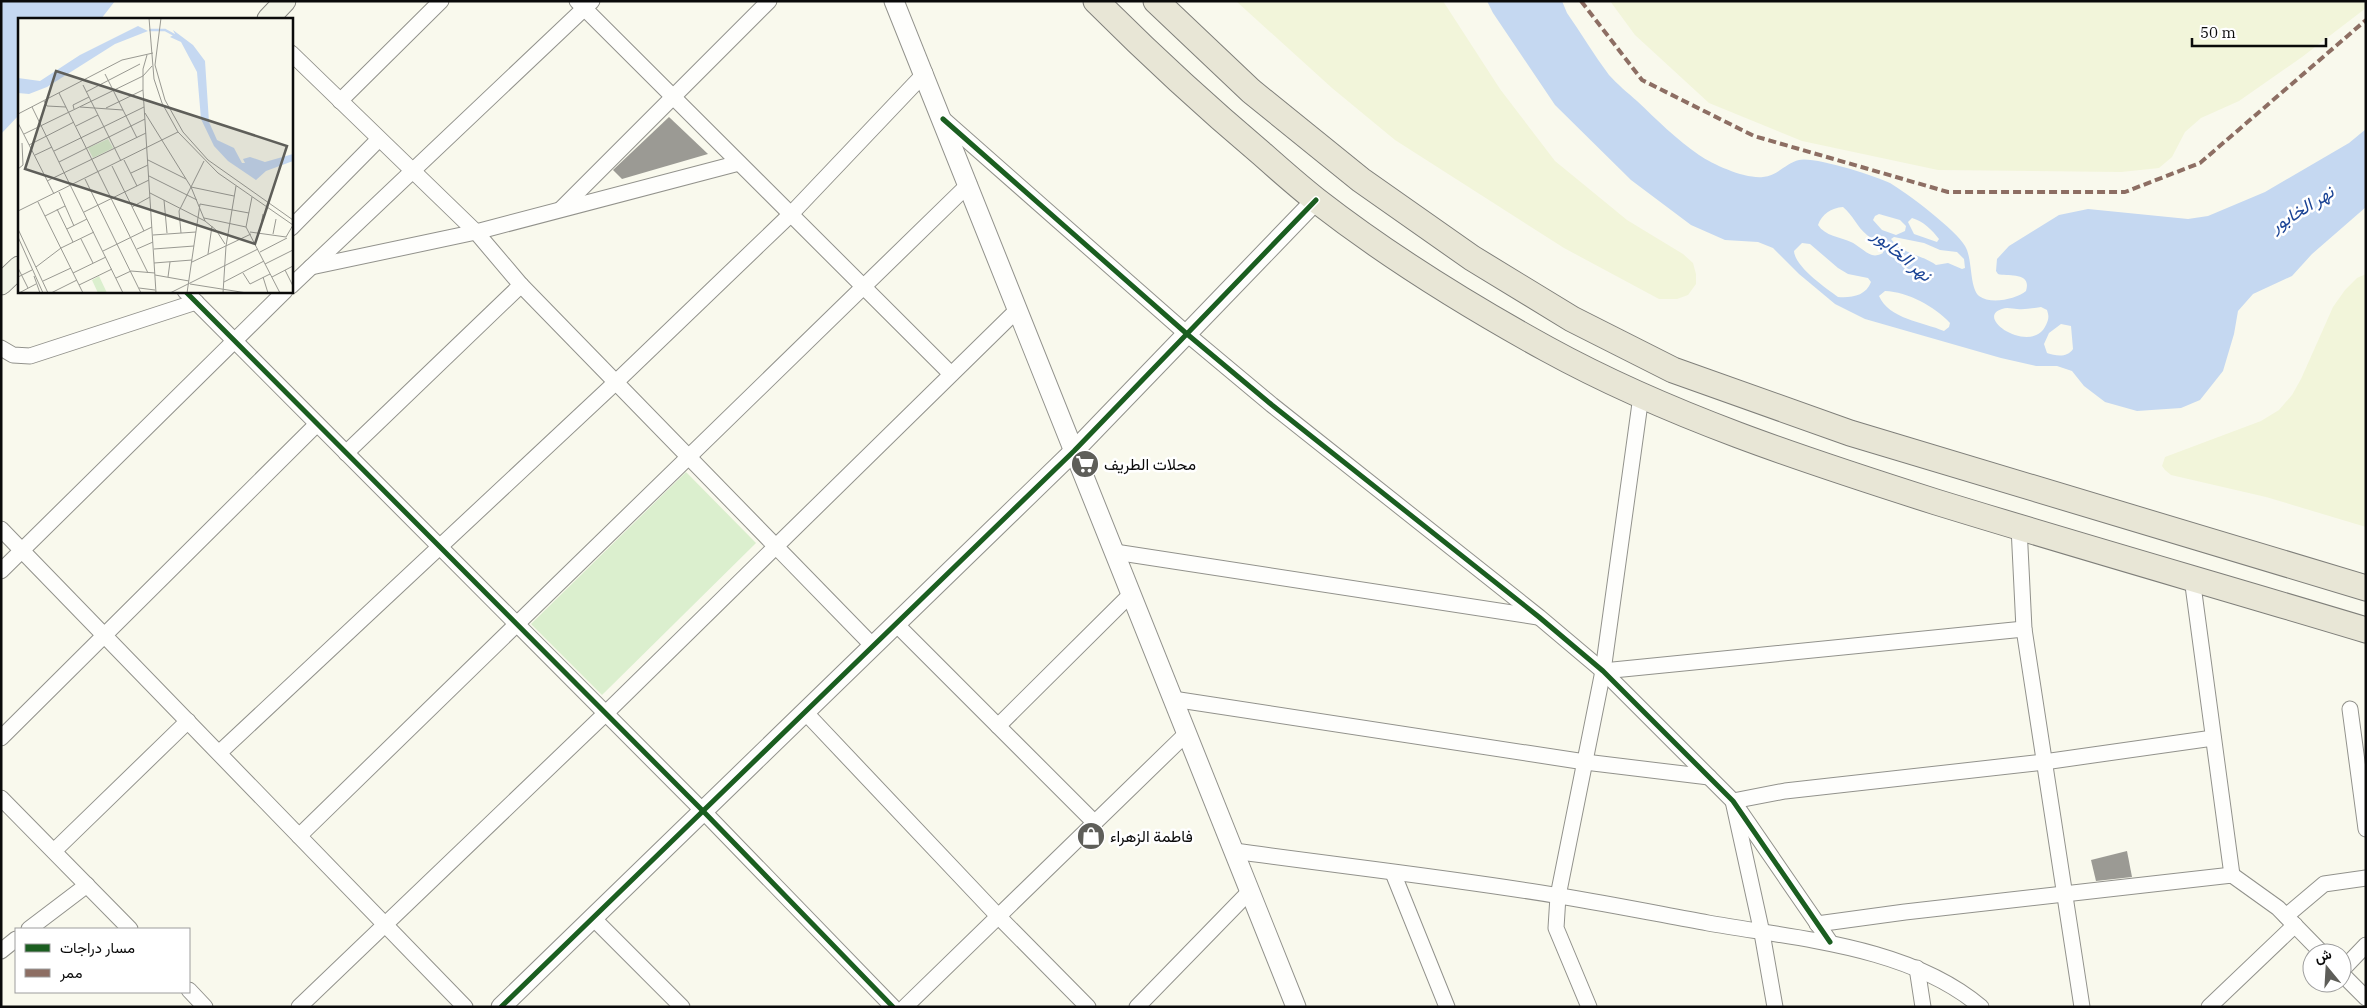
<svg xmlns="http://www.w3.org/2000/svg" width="2367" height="1008" viewBox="0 0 2367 1008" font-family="'IBM Plex Serif',Vazirmatn,serif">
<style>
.farmland{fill:#f2f5da}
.green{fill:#dbefce}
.water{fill:#c5d8f1;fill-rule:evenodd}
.building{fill:#9b9a94}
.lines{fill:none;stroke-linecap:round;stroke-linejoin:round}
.minor-casing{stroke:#92928c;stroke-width:17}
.tertiary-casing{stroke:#92928c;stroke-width:21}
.secondary-casing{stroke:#888883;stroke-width:23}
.trunk-casing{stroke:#7f7f7a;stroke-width:27}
.minor{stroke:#fefefc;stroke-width:15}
.tertiary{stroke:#fefefc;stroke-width:19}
.secondary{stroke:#f2f4e7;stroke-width:21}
.trunk{stroke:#e8e6d6;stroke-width:25}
.quiet{stroke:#8d6e63;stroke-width:4;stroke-dasharray:8 4;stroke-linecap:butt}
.cycleway-casing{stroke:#fff;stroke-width:8}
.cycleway{stroke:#1b5e20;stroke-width:5}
.labels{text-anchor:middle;stroke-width:5;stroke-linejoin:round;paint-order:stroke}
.poi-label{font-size:16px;fill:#0a0a0a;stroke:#fff;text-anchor:start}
.water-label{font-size:18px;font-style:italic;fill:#1a4395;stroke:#fff}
.inset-river{fill:none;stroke:#c5d8f1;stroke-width:2.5}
.inset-road{fill:none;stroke:#999992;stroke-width:1}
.view{fill:#5e5e59;fill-opacity:0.15;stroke:#5e5e59;stroke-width:2.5}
.inset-edge{fill:none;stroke:#0a0a0a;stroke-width:2.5}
</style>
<rect width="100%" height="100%" fill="#f9f9ed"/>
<g class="farmland">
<polygon points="1236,1 1443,1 1500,89 1555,161 1627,220 1683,254 1693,263 1696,274 1696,284 1688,295 1677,299 1659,299 1564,248 1395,140 1332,88"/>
<polygon points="1610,1 2366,1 2366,8 2302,57 2239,101 2201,118 2185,132 2172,157 2159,168 2121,172 1938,170 1802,141 1709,103 1635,35"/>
<polygon points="2366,274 2366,527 2266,497 2171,475 2165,470 2162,466 2165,457 2261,421 2279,410 2292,395 2301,379 2333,307 2345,290 2357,278"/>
</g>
<polygon class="green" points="686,472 756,543 602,695 531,624"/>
<g class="water">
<polygon points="1,1 115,1 101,19 19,19 19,115 1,134"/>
<path d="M1487 1H1562L1567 13C1581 33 1594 55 1609 75 1617 84 1628 93 1637 101 1656 119 1677 140 1699 155 1714 165 1745 179 1763 177 1777 176 1786 163 1799 160 1813 156 1876 176 1890 183 1907 193 1956 230 1965 246 1973 259 1969 287 1979 296 1991 305 2016 299 2026 291 2032 271 2008 277 1998 274L1996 271 1997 259 2009 246 2059 215 2088 209 2188 219 2208 216 2265 192 2349 143 2366 129V207L2312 254 2292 276 2253 294 2238 311 2234 334 2223 371 2200 400 2181 408 2137 411 2105 402 2084 386 2072 371 2057 366H2036L2001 358 1865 319 1835 304 1799 274 1773 248 1758 242 1725 240 1691 225 1631 180 1555 105 1493 13ZM1843 207C1853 215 1857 227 1867 235 1874 241 1882 244 1883 253 1879 255 1876 256 1872 255 1864 252 1858 245 1851 242 1840 237 1825 236 1818 225 1822 214 1831 208 1843 207ZM1879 214 1900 220 1906 226 1905 231 1896 235 1882 230 1873 220 1875 216ZM1912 218C1923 221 1932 230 1939 239L1937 242 1914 234 1908 222ZM1894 237 1924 243 1940 250 1957 252 1964 259 1965 268 1962 269 1948 263 1936 265C1921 254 1903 255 1891 239ZM1802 243 1810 244 1838 268 1848 274 1868 278 1871 282C1866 296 1851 298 1838 297 1826 288 1795 267 1794 251ZM1885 291C1908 292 1934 306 1950 323L1949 327 1944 331C1923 322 1889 319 1879 296ZM2041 307 2047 310C2049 316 2049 319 2046 325 2032 356 1973 318 2002 309 2007 307 2013 309 2017 309 2025 310 2033 308 2041 307ZM2061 324 2071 326 2073 349C2067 358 2056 356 2047 353L2044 344 2049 333Z"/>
</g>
<g class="building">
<polygon points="669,117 708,154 622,179 613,170"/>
<polygon points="2127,851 2132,877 2096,881 2091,860"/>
</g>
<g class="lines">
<defs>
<g id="minor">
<polyline points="577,1 951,374"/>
<polyline points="291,53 476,232 521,285 873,646"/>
<polyline points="340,101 441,1"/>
<polyline points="943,119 1187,334 1272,405 1539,617 1603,671 1733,801 1830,942"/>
<polyline points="561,209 769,1"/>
<polyline points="291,228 378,140"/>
<polyline points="311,267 476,232 739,163"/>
<polyline points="291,286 592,1"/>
<polyline points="185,291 703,811 893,1007"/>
<polyline points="1,348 13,355 30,356 196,302"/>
<polyline points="346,453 521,285"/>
<polyline points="2019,527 2024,629 2082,1007"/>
<polyline points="1,529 465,1007"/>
<polyline points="1115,552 1538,617"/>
<polyline points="1,571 285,291"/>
<polyline points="2192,578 2232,875"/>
<polyline points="896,624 1095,823"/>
<polyline points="1603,671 2024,629"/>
<polyline points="1173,699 1585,762 1709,777"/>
<polyline points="2350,709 2366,829"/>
<polyline points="805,712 998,916 1088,1007"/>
<polyline points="998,726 1131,594"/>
<polyline points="1,738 317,424"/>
<polyline points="219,753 616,382 791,214 925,73"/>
<polyline points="1,798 130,929"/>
<polyline points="299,836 969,184"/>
<polyline points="54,851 188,721"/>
<path d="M1234 851C1342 866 1452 878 1560 896 1609 904 1659 914 1708 923 1798 939 1909 946 1981 1007"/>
<polyline points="1393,873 1447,1007"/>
<polyline points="2286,916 2324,884 2366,878"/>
<polyline points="593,918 682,1007"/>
<polyline points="1817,924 1905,912 2232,875 2278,908 2322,953"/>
<polyline points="29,929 87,885"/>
<polyline points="1,951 16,939"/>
<polyline points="1917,968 1923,1007"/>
<polyline points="2342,970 2366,945"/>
<polyline points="2342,974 2366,998"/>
<polyline points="189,990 205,1007"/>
<polyline points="299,1007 606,713 1018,309"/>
<polyline points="905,1007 1187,733"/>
<polyline points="1137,1007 1250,891"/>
<polyline points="1589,1007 1556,928 1558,896 1603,671 1641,396"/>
<polyline points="1775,1007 1762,933 1733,801 1785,791 2044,762 2213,738"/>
<polyline points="2209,1007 2295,925"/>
</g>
<g id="tertiary">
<polyline points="894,1 1296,1007"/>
<polyline points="501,1007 1074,451 1316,200"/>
</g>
<g id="secondary">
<polyline points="268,19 285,1"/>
<polyline points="1,284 19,267"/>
</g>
<g id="trunk">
<path d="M1096 1C1149 54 1204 105 1261 153 1279 169 1297 185 1316 200 1388 256 1467 305 1547 349 1669 416 1804 460 1936 502 2079 546 2223 587 2366 630"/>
<polyline points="1156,1 1251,91 1361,180 1472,258 1572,319 1673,370 1850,433 2366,588"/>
</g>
</defs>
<use href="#minor" class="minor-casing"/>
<use href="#tertiary" class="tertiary-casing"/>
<use href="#secondary" class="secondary-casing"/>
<use href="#trunk" class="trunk-casing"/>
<use href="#minor" class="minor"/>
<use href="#tertiary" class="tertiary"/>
<use href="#secondary" class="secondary"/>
<use href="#trunk" class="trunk"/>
<polyline class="quiet" points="1581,1 1642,80 1754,136 1948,192 2125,192 2200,163 2366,20"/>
<defs>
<g id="cycleway">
<polyline points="943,119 1187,334 1272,405 1539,617 1603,671 1733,801 1830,942"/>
<polyline points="185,291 703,811 893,1007"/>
<polyline points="501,1007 1074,451 1316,200"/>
</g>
</defs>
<use href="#cycleway" class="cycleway-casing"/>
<use href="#cycleway" class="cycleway"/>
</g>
<defs>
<symbol id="supermarket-disc" viewBox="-11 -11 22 22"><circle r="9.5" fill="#5e5e59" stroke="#fff"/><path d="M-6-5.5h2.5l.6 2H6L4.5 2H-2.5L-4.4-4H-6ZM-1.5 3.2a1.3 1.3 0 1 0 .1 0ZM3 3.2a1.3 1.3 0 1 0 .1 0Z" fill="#fff"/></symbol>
<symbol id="shop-disc" viewBox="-11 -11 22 22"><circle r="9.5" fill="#5e5e59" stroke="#fff"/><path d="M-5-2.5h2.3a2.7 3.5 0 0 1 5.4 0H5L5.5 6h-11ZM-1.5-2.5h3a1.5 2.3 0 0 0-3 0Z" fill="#fff"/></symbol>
</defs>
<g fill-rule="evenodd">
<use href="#supermarket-disc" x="1069" y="448" width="32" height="32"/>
<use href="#shop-disc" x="1075" y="820" width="32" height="32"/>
</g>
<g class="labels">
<g class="poi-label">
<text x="1104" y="470">محلات الطريف</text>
<text x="1110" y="842">فاطمة الزهراء</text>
</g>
<g class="water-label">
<text transform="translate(2302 209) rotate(-32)" y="6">نهر الخابور</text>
<text transform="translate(1902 255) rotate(40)" y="6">نهر الخابور</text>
</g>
</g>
<g transform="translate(18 18)">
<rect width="275" height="275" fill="#f9f9ed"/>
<path d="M90 121 95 130 75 140 70 130ZM81 258 89 275H80L74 262Z" fill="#dbefce"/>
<path d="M120 8 130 13 97 26 29 69 11 76 0 75V60L22 63 62 37ZM155 12 175 27 187 43 191 104 199 122 216 130 224 145H227L225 141 232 139 247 144 275 136V143L248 153 238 162 210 143 196 128 183 101 179 54 163 24 152 19 157 16Z" fill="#c5d8f1"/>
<path class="inset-river" d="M131 12H147L160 19"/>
<path class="inset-road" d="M131 0 136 61 144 85 160 114 200 155 275 207M143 0 137 47 147 82 165 114 190 142 275 202M129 37 125 51V72L138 275M87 56 119 120M65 67 103 143M68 74 122 46M41 75 130 255M26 83 29 88 48 89M14 89 105 275M62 89 105 92M88 90 125 72M56 91 55 87 71 79M127 95 173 169 187 203M0 96 104 42 135 35M0 105 36 176M58 108 80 97M6 116 125 58 134 48M11 127 56 104M36 133 126 89M17 137 34 129M106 142 119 168M130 142 168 161M41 144 127 101M94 148 126 213M0 151 5 147 4 125M113 155 130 147M131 158 179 182M67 161 123 275M29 163 128 115M173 169 216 178M41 174 56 208M132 175 187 203 198 212 207 226M146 182 149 215M20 184 65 275M114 189 132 179M39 191 55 224M0 193 160 114M66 194 131 162M27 198 47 188M186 200 228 209 262 275M228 209 234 179M0 211 30 275M49 211 69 201M242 213 245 196M232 214 268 219 275 207M163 215 161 193 186 143M255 216 258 201M135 217 178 214M0 219 25 275M63 221 75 245M119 231 135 224M136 231 176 228M85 233 134 209M242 234 269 220M190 236 194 208M174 244 233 216M136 245 174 242M247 246 275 232M18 249 43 230 76 214M0 250 10 270M267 252 275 268M55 255 88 239M225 255 232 266 252 256M137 257 171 263M16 258 22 275M0 259 14 252M150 259 152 244M245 259 250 275M254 259 275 248M98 260 113 253 137 255M25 263 53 250M206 264 246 243M172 266 229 275M61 267 94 251M121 270 137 272M1 275 18 266M33 275 59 262M152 275 240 231M169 275 182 186 231 195M205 275 208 228 218 168"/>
<path class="view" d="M38 53 269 128 237 226 7 151Z"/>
<rect width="275" height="275" class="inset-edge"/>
</g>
<rect width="2367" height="1008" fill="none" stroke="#0a0a0a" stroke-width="5"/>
<rect x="15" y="928" width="175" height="65" fill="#ffffff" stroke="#9d9d9d"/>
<rect x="25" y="944" width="25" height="8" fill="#1b5e20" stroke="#9d9d9d"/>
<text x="60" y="953" font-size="15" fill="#0a0a0a">مسار دراجات</text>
<rect x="25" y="969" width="25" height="8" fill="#8d6e63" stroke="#9d9d9d"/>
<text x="60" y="978" font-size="15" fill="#0a0a0a">ممر</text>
<g transform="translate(2327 968) rotate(342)"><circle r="24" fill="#ffffff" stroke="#9d9d9d"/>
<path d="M0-4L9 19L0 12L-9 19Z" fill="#5e5e59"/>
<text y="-8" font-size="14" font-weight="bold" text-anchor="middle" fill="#0a0a0a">ش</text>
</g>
<path d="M2192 38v8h134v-8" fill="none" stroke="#0a0a0a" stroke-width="2.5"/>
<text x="2200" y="38" font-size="15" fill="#0a0a0a" stroke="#ffffff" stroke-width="4" paint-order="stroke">50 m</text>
</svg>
